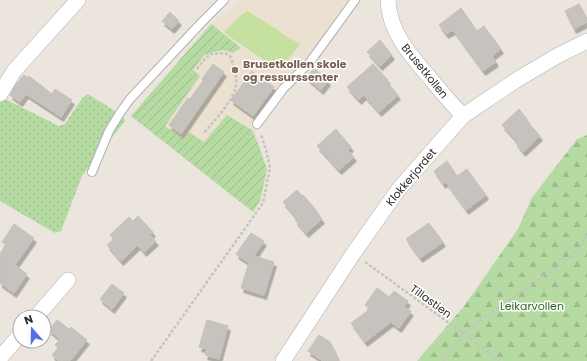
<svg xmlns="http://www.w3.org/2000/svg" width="587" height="361" viewBox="0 0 587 361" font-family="Poppins,sans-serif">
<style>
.education{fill:#eae1d0}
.grass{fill:url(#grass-dots)}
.forest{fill:url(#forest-firs)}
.garden{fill:url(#garden-furrows)}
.pitch{fill:#c6e09f}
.building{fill:#c6c2be;stroke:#c6c1b8;filter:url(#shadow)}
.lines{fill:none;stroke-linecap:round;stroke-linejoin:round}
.lane-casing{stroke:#afb1b9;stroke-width:10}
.street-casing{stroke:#afb1b9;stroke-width:16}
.path{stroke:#c4c4c4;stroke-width:2.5;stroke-dasharray:3 2;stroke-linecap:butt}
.lane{stroke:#fff;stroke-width:8}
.street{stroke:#fff;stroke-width:15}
.education-dot{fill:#8d6e63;stroke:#fff;stroke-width:1.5}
.labels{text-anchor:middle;stroke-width:3;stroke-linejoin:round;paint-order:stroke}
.education-label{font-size:11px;font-weight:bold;fill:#785e54;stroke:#fff;text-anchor:start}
.street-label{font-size:11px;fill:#2b2b2b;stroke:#fff}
.park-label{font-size:11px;fill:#315f23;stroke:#fff}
</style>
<defs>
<pattern id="grass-dots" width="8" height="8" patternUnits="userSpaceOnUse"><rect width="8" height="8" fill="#b6dba2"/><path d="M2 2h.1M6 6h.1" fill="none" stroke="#9dbc8c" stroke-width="1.8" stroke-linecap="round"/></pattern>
<pattern id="forest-firs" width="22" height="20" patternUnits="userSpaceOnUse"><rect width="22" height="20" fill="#b6dba2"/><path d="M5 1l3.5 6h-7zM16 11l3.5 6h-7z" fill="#9dbc8c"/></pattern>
<pattern id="garden-furrows" width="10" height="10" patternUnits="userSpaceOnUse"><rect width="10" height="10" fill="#b6dba2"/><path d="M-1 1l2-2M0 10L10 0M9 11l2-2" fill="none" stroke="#9dbc8c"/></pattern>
<filter id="shadow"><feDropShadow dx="2.5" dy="4.5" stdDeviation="0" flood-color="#0004"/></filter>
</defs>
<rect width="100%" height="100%" fill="#ebe5de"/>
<polygon class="education" points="243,0 350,0 255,132 267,169 260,201 253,212 131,116 211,24"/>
<polygon class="grass" points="88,94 123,116 125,121 82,176 61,231 55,233 0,201 0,99 1,97 59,126 65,124 83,97"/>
<polygon class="forest" points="587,135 587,361 417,361 465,305 518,229 531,199 577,139"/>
<polygon class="garden" points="211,24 241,48 233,53 224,50 214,52 204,55 193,70 200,76 165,126 184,139 189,132 204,142 227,115 252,130 259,146 267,169 260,201 253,212 131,116"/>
<polygon class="pitch" points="247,11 278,30 284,35 300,44 281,68 278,69 227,35 224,32 240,16"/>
<g class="building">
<polygon points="579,4 587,19 587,22 574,29 565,11"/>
<polygon points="461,8 477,31 484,26 501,49 492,56 496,62 483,71 453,30 446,34 439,25"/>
<polygon points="170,12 179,21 172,29 162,21"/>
<polygon points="380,40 392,55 380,66 367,52"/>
<polygon points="213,64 224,72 181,134 169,125 188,98 190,99 203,81 202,79"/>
<polygon points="373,64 388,80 386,81 398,95 379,112 364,95 359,100 347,87"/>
<polygon points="314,68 328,81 321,90 307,78"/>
<polygon points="252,71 274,87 253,116 231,100"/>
<polygon points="24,75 28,78 29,76 52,94 55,89 72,100 61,117 26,94 20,102 10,95 16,84"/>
<polygon points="519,109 527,119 526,120 540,136 523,152 515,142 517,141 502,125"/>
<polygon points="336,129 351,147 348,150 354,157 339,170 317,146"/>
<polygon points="447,161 457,176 467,169 486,195 466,210 446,182 443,184 434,171"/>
<polygon points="297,190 302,196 303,195 317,211 316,212 322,219 306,233 295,220 297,218 283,202"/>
<polygon points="138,216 153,232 150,235 156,241 144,252 138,245 121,261 107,245 114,239 110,235 129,217 133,221"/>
<polygon points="429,223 443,242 420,258 406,239"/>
<polygon points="14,224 34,238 15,265 27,274 14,293 0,283 0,254 6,244 2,242"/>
<polygon points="251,233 264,241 254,256 274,262 264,295 241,288 249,263 236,254"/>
<polygon points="112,284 124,293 112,309 100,299"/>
<polygon points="377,288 389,297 394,291 408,301 404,307 411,311 399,328 391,322 365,342 351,323 370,309 365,305"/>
<polygon points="57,320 69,329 71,327 87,340 70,361 59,361 52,355 58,348 55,345 60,339 49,330"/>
<polygon points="207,320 228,326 219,359 205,355 207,349 199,347"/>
<polygon points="319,335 330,342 339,361 323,361 308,351"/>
</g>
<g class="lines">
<defs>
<g id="lane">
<polyline points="257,124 283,89 310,62 355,0"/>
<polyline points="92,172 109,131 120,113 130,99 202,22 224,0"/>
</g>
<g id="street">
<path d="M388 0C389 32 411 56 431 79 441 92 452 104 463 116"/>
<polyline points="0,94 14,71 78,0"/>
<polyline points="36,317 68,280"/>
<polyline points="0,358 20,335"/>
<polyline points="283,361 353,254 398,190 463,116 518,79 557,56 587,41"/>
</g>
</defs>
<use href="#lane" class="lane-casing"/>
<use href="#street" class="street-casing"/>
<g class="path">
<path d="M197 69 203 61 210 54 225 53 230 56C233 64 237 75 236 84 235 100 213 122 203 134"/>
<polyline points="365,262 463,333 499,361"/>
<polyline points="151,361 263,203 270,168 266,150 261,134"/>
<polyline points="444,361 463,333 571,257 587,236"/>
</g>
<use href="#lane" class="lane"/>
<use href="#street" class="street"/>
</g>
<circle class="education-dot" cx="235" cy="70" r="4"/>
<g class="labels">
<g class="education-label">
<text x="243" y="68">Brusetkollen skole<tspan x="243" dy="13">og ressurssenter</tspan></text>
</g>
<g class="street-label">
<text transform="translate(425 71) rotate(51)" y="4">Brusetkollen</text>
<text transform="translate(411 177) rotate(-50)" y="4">Klokkerjordet</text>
<text transform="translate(431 301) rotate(36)" y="4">Tillastien</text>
</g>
<g class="park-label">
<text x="532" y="310">Leikarvollen</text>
</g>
</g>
<g transform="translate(32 329) rotate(340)"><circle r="19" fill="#ffffff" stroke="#aaaaaa"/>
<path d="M0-3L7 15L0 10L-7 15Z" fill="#5271e4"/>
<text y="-6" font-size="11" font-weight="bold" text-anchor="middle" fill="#2b2b2b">N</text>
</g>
</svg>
